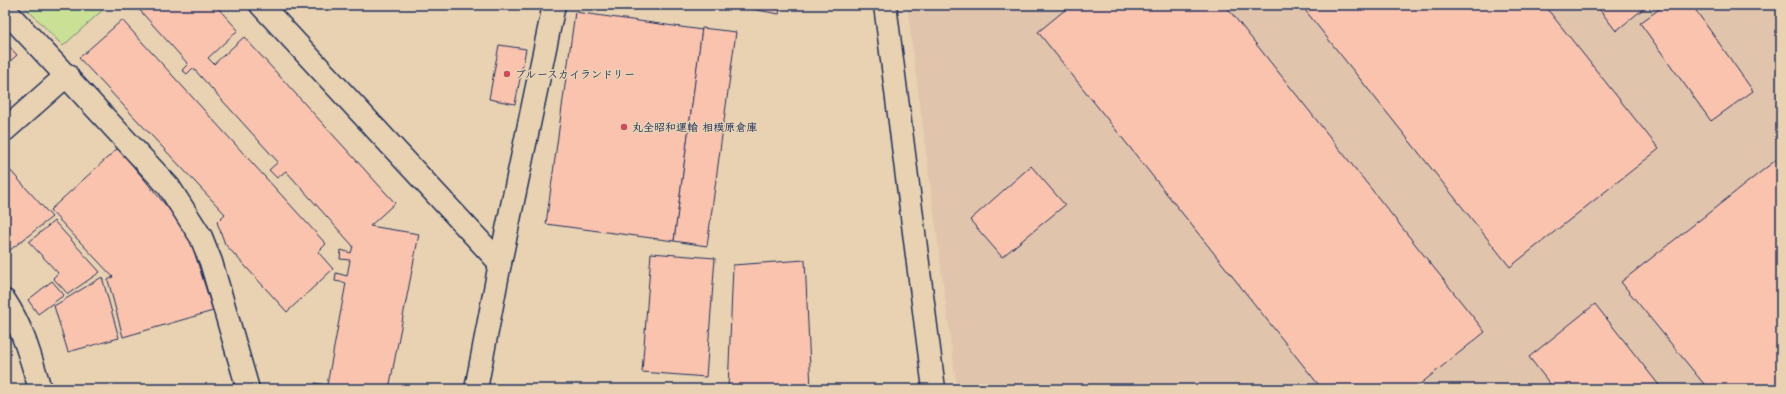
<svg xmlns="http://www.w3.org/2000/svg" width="1786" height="394" viewBox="0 0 1786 394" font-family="Kalam,'Klee One',sans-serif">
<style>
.built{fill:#e0c4ac}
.green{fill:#c9e095;stroke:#72887a}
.building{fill:#fac3ae;stroke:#1b2f5e}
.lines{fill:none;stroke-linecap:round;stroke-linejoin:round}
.minor-casing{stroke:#1b2f5e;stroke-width:25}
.minor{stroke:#e8d2b2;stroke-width:22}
.poi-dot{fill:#d1495b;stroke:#e8d2b2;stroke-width:1.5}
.labels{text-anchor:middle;stroke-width:3;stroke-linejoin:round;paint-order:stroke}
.poi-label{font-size:11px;font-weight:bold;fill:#1b2f5e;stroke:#e8d2b2;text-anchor:start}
</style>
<rect width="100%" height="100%" fill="#e8d2b2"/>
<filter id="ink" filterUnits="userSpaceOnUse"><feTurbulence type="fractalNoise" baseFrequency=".025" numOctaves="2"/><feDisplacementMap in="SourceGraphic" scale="8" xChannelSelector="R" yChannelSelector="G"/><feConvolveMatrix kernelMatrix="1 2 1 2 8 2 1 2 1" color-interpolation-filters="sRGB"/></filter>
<g filter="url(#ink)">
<polygon class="built" points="907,5 1781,5 1781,389 957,389"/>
<polygon class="green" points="23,5 108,5 63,46"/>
<g class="building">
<polygon points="135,5 215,5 238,30 208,58 214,64 244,37 395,203 370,226 419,234 389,389 314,389 315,383 327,385 346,283 335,281 336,273 347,276 350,260 340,259 341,250 351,253 353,246 286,171 277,178 269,170 278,162 193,68 187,74 182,70 188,64"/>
<polygon points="730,5 781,5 779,14"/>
<polygon points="1071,5 1225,5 1485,332 1414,389 1322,389 1038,32"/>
<polygon points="1301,5 1544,5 1659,149 1510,267"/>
<polygon points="1596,5 1648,5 1616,31"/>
<polygon points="1665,5 1692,5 1753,91 1711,121 1640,23"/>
<polygon points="575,12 702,30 674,241 546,224"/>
<polygon points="122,20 326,244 318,252 333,269 287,312 225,244 217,222 225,214 79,58"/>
<polygon points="702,28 736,32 707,246 674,241"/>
<polygon points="5,42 17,55 5,66"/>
<polygon points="499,45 526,49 515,104 489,99"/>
<polygon points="118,148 188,232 213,311 123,337 108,280 113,277 50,210"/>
<polygon points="1781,156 1781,389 1708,389 1621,282"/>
<polygon points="1031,166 1065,205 1002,257 970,220"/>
<polygon points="9,169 52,217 5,254 5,172"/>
<polygon points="54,221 100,272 68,294 53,278 58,273 29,242"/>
<polygon points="651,253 715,258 706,377 642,372"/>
<polygon points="805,260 811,389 728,389 733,265"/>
<polygon points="102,277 119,338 68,352 54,306"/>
<polygon points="52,281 64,295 38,314 28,300"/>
<polygon points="1595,304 1662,389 1554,389 1529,357"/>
</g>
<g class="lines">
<defs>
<g id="minor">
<polyline points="261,5 500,263"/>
<polyline points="885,5 934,389"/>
<polyline points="5,10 169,187 201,237 211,262 248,389"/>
<polyline points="5,130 67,75"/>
<path d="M5 301C23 328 31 359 40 389"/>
<polyline points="476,389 500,263 554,5"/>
</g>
</defs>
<use href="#minor" class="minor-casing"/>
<use href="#minor" class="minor"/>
</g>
</g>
<g class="poi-dot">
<circle cx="507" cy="74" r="4"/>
<circle cx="624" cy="127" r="4"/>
</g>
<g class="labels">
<g class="poi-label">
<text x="515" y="78">ブルースカイランドリー</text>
<text x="632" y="131">丸全昭和運輸 相模原倉庫</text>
</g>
</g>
<rect width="1786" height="394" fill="none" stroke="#e8d2b2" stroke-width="20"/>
<rect x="10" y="10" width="1766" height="374" fill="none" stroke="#1b2f5e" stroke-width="1.5" filter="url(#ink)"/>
</svg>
